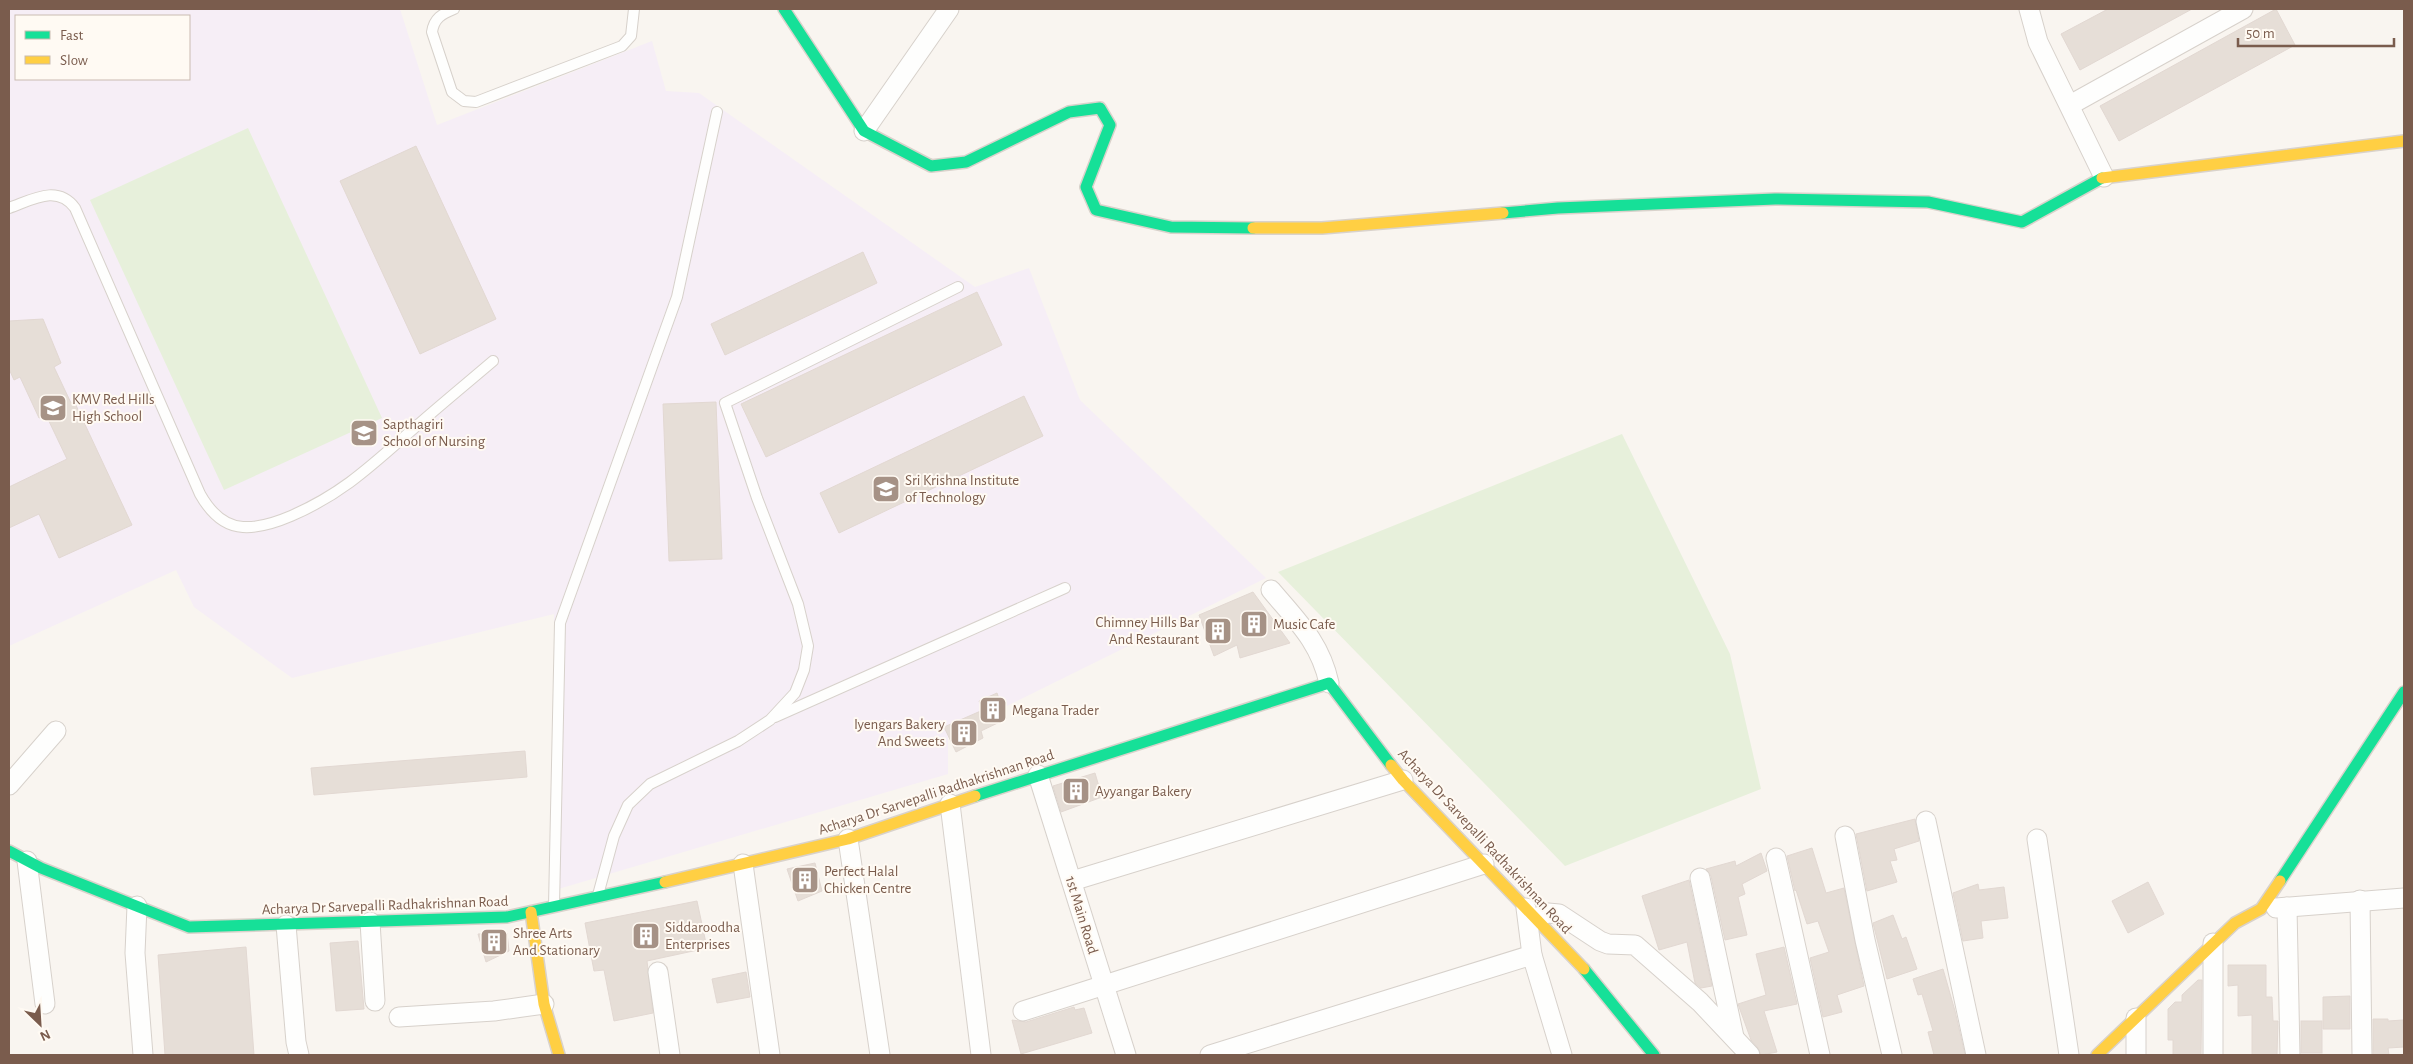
<svg xmlns="http://www.w3.org/2000/svg" width="2413" height="1064" viewBox="0 0 2413 1064" font-family="'Alegreya Sans',sans-serif">
<style>
.education{fill:#f6eef6;fill-rule:evenodd}
.green{fill:#e7f0db}
.building{fill:#e6ded7;stroke:#e2d8d2}
.lines{fill:none;stroke-linecap:round;stroke-linejoin:round}
.lane-casing{stroke:#d7d1cb;stroke-width:12}
.street-casing{stroke:#d7d1cb;stroke-width:21}
.fast-casing{stroke:#d9d2cb;stroke-width:14}
.slow-casing{stroke:#d9d2cb;stroke-width:14}
.lane{stroke:#fefefd;stroke-width:10}
.street{stroke:#fefefd;stroke-width:19}
.fast{stroke:#16e098;stroke-width:11}
.slow{stroke:#ffcf43;stroke-width:11}
.labels{text-anchor:middle;stroke-width:4;stroke-linejoin:round;paint-order:stroke}
.poi-label{font-size:15px;fill:#7a5c4d;stroke:#fffaf3;text-anchor:start}
.street-label{font-size:15px;fill:#7a5c4d;stroke:#fffaf3}
</style>
<rect width="100%" height="100%" fill="#f9f5f0"/>
<path class="education" d="M9 9H318V11L322 9H400L437 125 652 41 666 91 699 93 975 287 1029 268 1080 400 1266 578 948 735V774L555 890 554 614 292 678 194 607 176 570 9 646ZM16 16H189V79H16Z"/>
<g class="green">
<polygon points="248,128 382,418 224,490 90,200"/>
<polygon points="1622,434 1730,654 1761,789 1565,866 1278,572"/>
</g>
<g class="building">
<polygon points="2108,9 2192,9 2080,70 2061,34"/>
<polygon points="2276,9 2295,45 2119,141 2100,106"/>
<polygon points="416,146 496,319 420,354 340,181"/>
<polygon points="863,252 877,283 725,355 711,324"/>
<polygon points="977,292 1002,345 766,457 741,404"/>
<polygon points="43,319 61,363 54,367 71,403 74,401 132,525 59,558 39,514 9,528 9,487 67,459 46,415 39,418 20,377 14,380 9,369 9,321"/>
<polygon points="1024,396 1043,436 839,533 820,493"/>
<polygon points="716,402 722,559 669,561 663,404"/>
<polygon points="1253,592 1290,643 1240,658 1237,645 1214,656 1199,615"/>
<polygon points="997,693 1006,719 981,731 983,738 956,752 944,727 983,710 979,701"/>
<polygon points="525,751 527,777 314,795 311,768"/>
<polygon points="1095,773 1102,797 1061,812 1053,786"/>
<polygon points="1915,819 1919,841 1894,849 1897,860 1890,861 1897,882 1867,891 1856,834"/>
<polygon points="1812,848 1826,893 1844,888 1864,986 1837,995 1842,1012 1823,1017 1810,958 1829,952 1818,921 1807,924 1796,890 1795,891 1787,856"/>
<polygon points="1761,853 1767,871 1742,884 1745,894 1738,897 1747,935 1725,940 1711,876 1706,869 1735,861 1736,866"/>
<polygon points="815,863 822,891 798,901 787,869"/>
<polygon points="1689,880 1712,986 1701,988 1695,983 1687,942 1659,950 1642,896"/>
<polygon points="2148,882 2164,914 2128,933 2112,901"/>
<polygon points="1978,884 1979,890 2004,887 2008,918 1981,921 1983,938 1963,941 1953,893"/>
<polygon points="697,901 707,948 647,961 653,1013 614,1021 604,970 594,971 585,923"/>
<polygon points="1893,915 1902,939 1906,937 1917,969 1887,979 1873,923"/>
<polygon points="507,933 509,951 486,962 478,934"/>
<polygon points="358,941 364,1009 336,1011 330,943"/>
<polygon points="246,947 254,1055 165,1055 158,955"/>
<polygon points="1784,947 1797,1004 1764,1011 1777,1052 1761,1055 1758,1048 1751,1040 1738,1004 1766,995 1756,954"/>
<polygon points="2228,965 2266,965 2266,997 2272,997 2273,1021 2278,1021 2277,1055 2252,1055 2252,1015 2238,1016 2238,985 2228,986"/>
<polygon points="1943,969 1955,1011 1965,1055 1934,1055 1928,1032 1933,1031 1922,994 1918,995 1913,979"/>
<polygon points="746,972 750,997 717,1003 712,979"/>
<polygon points="2198,980 2202,980 2201,1055 2173,1055 2173,1040 2168,1040 2168,1009 2175,1002 2182,1002 2182,995"/>
<polygon points="2350,996 2350,1029 2323,1029 2323,997"/>
<polygon points="1074,1007 1075,1010 1084,1008 1092,1033 1021,1054 1012,1020 1026,1022"/>
<polygon points="2373,1019 2388,1019 2388,1021 2403,1020 2404,1047 2388,1048 2389,1055 2373,1055"/>
<rect x="2301" y="1021" width="21" height="32"/>
</g>
<g class="lines">
<defs>
<g id="lane">
<path d="M454 9C442 14 434 18 432 32L452 92 464 101 476 102 622 46 631 36 634 9"/>
<path d="M9 208C32 200 57 184 75 208L200 494C209 510 223 526 243 527 258 528 277 522 291 516 342 494 371 466 412 430 438 407 466 384 493 361"/>
<polyline points="775,717 1065,588"/>
<polyline points="598,895 614,836 628,805 650,784 738,741 770,720 795,693 804,670 808,646 798,604 757,498 725,403 958,287"/>
<polyline points="554,906 560,623 677,297 717,112"/>
</g>
<g id="street">
<polyline points="2029,9 2038,42 2104,177"/>
<polyline points="2070,105 2243,9"/>
<polyline points="864,131 949,9"/>
<path d="M1271 590C1297 621 1320 642 1329 683"/>
<polyline points="1038,775 1126,1055"/>
<polyline points="9,785 56,731"/>
<polyline points="950,804 981,1055"/>
<polyline points="1926,821 1976,1055"/>
<polyline points="1845,836 1865,940 1892,1055"/>
<polyline points="848,839 880,1055"/>
<polyline points="2037,839 2069,1055"/>
<polyline points="1776,858 1820,1055"/>
<polyline points="27,861 45,1004"/>
<polyline points="743,864 770,1055"/>
<polyline points="1700,878 1734,1037"/>
<polyline points="1072,881 1403,780"/>
<polyline points="2360,900 2362,1055"/>
<polyline points="137,906 135,953 143,1055"/>
<polyline points="2287,907 2290,1055"/>
<polyline points="1526,908 1532,955 1562,1055"/>
<polyline points="2276,908 2404,898"/>
<polyline points="1535,918 1548,913 1559,914 1600,941 1608,944 1635,945 1700,1002 1750,1055"/>
<polyline points="370,922 375,1001"/>
<polyline points="286,925 296,1042 299,1055"/>
<polyline points="658,972 670,1055"/>
<polyline points="1023,1011 1484,864"/>
<polyline points="399,1017 494,1011 544,1004"/>
<polyline points="2136,1018 2136,1055"/>
<polyline points="1210,1055 1532,955"/>
<polyline points="2213,1055 2213,943"/>
</g>
<g id="fast">
<polyline points="784,9 864,131 931,166 966,162 1069,112 1100,108 1110,125 1086,187 1096,210 1171,227 1253,228"/>
<polyline points="1503,213 1558,208 1775,199 1928,202 2022,222 2102,178"/>
<polyline points="975,796 1329,683 1391,765"/>
<polyline points="9,851 41,868 189,927 507,917 665,882"/>
<polyline points="2280,881 2404,692"/>
<polyline points="1584,969 1654,1055"/>
</g>
<g id="slow">
<polyline points="2102,178 2404,141"/>
<polyline points="1253,228 1322,228 1503,213"/>
<polyline points="1391,765 1403,780 1584,969"/>
<polyline points="665,882 848,839 975,796"/>
<polyline points="531,912 544,1004 559,1055"/>
<polyline points="2097,1055 2235,923 2261,909 2280,881"/>
</g>
</defs>
<use href="#lane" class="lane-casing"/>
<use href="#street" class="street-casing"/>
<use href="#fast" class="fast-casing"/>
<use href="#slow" class="slow-casing"/>
<use href="#lane" class="lane"/>
<use href="#street" class="street"/>
<use href="#fast" class="fast"/>
<use href="#slow" class="slow"/>
</g>
<defs>
<symbol id="school-square" viewBox="-11 -11 22 22"><rect x="-9" y="-9" width="18" height="18" rx="4" fill="#a69286" stroke="#fffaf3"/><path d="M0-5L7-2L0 1L-7-2ZM-4 1L0 2.5L4 1V4Q0 6-4 4Z" fill="#fff"/></symbol>
<symbol id="university-square" viewBox="-11 -11 22 22"><rect x="-9" y="-9" width="18" height="18" rx="4" fill="#a69286" stroke="#fffaf3"/><path d="M0-5L7-2L0 1L-7-2ZM-4 1L0 2.5L4 1V4Q0 6-4 4Z" fill="#fff"/></symbol>
<symbol id="building-square" viewBox="-11 -11 22 22"><rect x="-9" y="-9" width="18" height="18" rx="4" fill="#a69286" stroke="#fffaf3"/><path d="M-4-6H4V6H1V3H-1V6H-4ZM-2.5-4.3h1.7v1.8h-1.7ZM.8-4.3h1.7v1.8H.8ZM-2.5-1h1.7V.8h-1.7ZM.8-1h1.7V.8H.8Z" fill="#fff"/></symbol>
</defs>
<g fill-rule="evenodd">
<use href="#school-square" x="37" y="392" width="32" height="32"/>
<use href="#university-square" x="348" y="417" width="32" height="32"/>
<use href="#university-square" x="870" y="473" width="32" height="32"/>
<use href="#building-square" x="1238" y="608" width="32" height="32"/>
<use href="#building-square" x="1202" y="615" width="32" height="32"/>
<use href="#building-square" x="977" y="694" width="32" height="32"/>
<use href="#building-square" x="948" y="717" width="32" height="32"/>
<use href="#building-square" x="1060" y="775" width="32" height="32"/>
<use href="#building-square" x="789" y="864" width="32" height="32"/>
<use href="#building-square" x="630" y="920" width="32" height="32"/>
<use href="#building-square" x="478" y="926" width="32" height="32"/>
</g>
<g class="labels">
<g class="poi-label">
<text x="72" y="404">KMV Red Hills<tspan x="72" dy="17">High School</tspan></text>
<text x="383" y="429">Sapthagiri<tspan x="383" dy="17">School of Nursing</tspan></text>
<text x="905" y="485">Sri Krishna Institute<tspan x="905" dy="17">of Technology</tspan></text>
<text x="1199" y="627" text-anchor="end">Chimney Hills Bar<tspan x="1199" dy="17">And Restaurant</tspan></text>
<text x="1273" y="629">Music Cafe</text>
<text x="1012" y="715">Megana Trader</text>
<text x="945" y="729" text-anchor="end">Iyengars Bakery<tspan x="945" dy="17">And Sweets</tspan></text>
<text x="1095" y="796">Ayyangar Bakery</text>
<text x="824" y="876">Perfect Halal<tspan x="824" dy="17">Chicken Centre</tspan></text>
<text x="665" y="932">Siddaroodha<tspan x="665" dy="17">Enterprises</tspan></text>
<text x="513" y="938">Shree Arts<tspan x="513" dy="17">And Stationary</tspan></text>
</g>
<g class="street-label">
<text transform="translate(936 792) rotate(-18)" y="5">Acharya Dr Sarvepalli Radhakrishnan Road</text>
<text transform="translate(1485 841) rotate(47)" y="5">Acharya Dr Sarvepalli Radhakrishnan Road</text>
<text transform="translate(385 905) rotate(-2)" y="5">Acharya Dr Sarvepalli Radhakrishnan Road</text>
<text transform="translate(1082 915) rotate(73)" y="5">1st Main Road</text>
</g>
</g>
<rect width="2413" height="1064" fill="none" stroke="#7a5c4d" stroke-width="20"/>
<rect x="15" y="15" width="175" height="65" fill="#fffaf3" stroke="#cabbb1"/>
<rect x="25" y="31" width="25" height="8" fill="#16e098" stroke="#cabbb1"/>
<text x="60" y="40" font-size="15" fill="#7a5c4d">Fast</text>
<rect x="25" y="56" width="25" height="8" fill="#ffcf43" stroke="#cabbb1"/>
<text x="60" y="65" font-size="15" fill="#7a5c4d">Slow</text>
<g transform="translate(40 1024) rotate(155)" stroke="#fffaf3" stroke-width="4" paint-order="stroke">
<path d="M0-4L9 19L0 12L-9 19Z" fill="#7a5c4d"/>
<text y="-8" font-size="14" font-weight="bold" text-anchor="middle" fill="#7a5c4d">N</text>
</g>
<path d="M2238 38v8h156v-8" fill="none" stroke="#7a5c4d" stroke-width="2.5"/>
<text x="2246" y="38" font-size="15" fill="#7a5c4d" stroke="#fffaf3" stroke-width="4" paint-order="stroke">50 m</text>
</svg>
